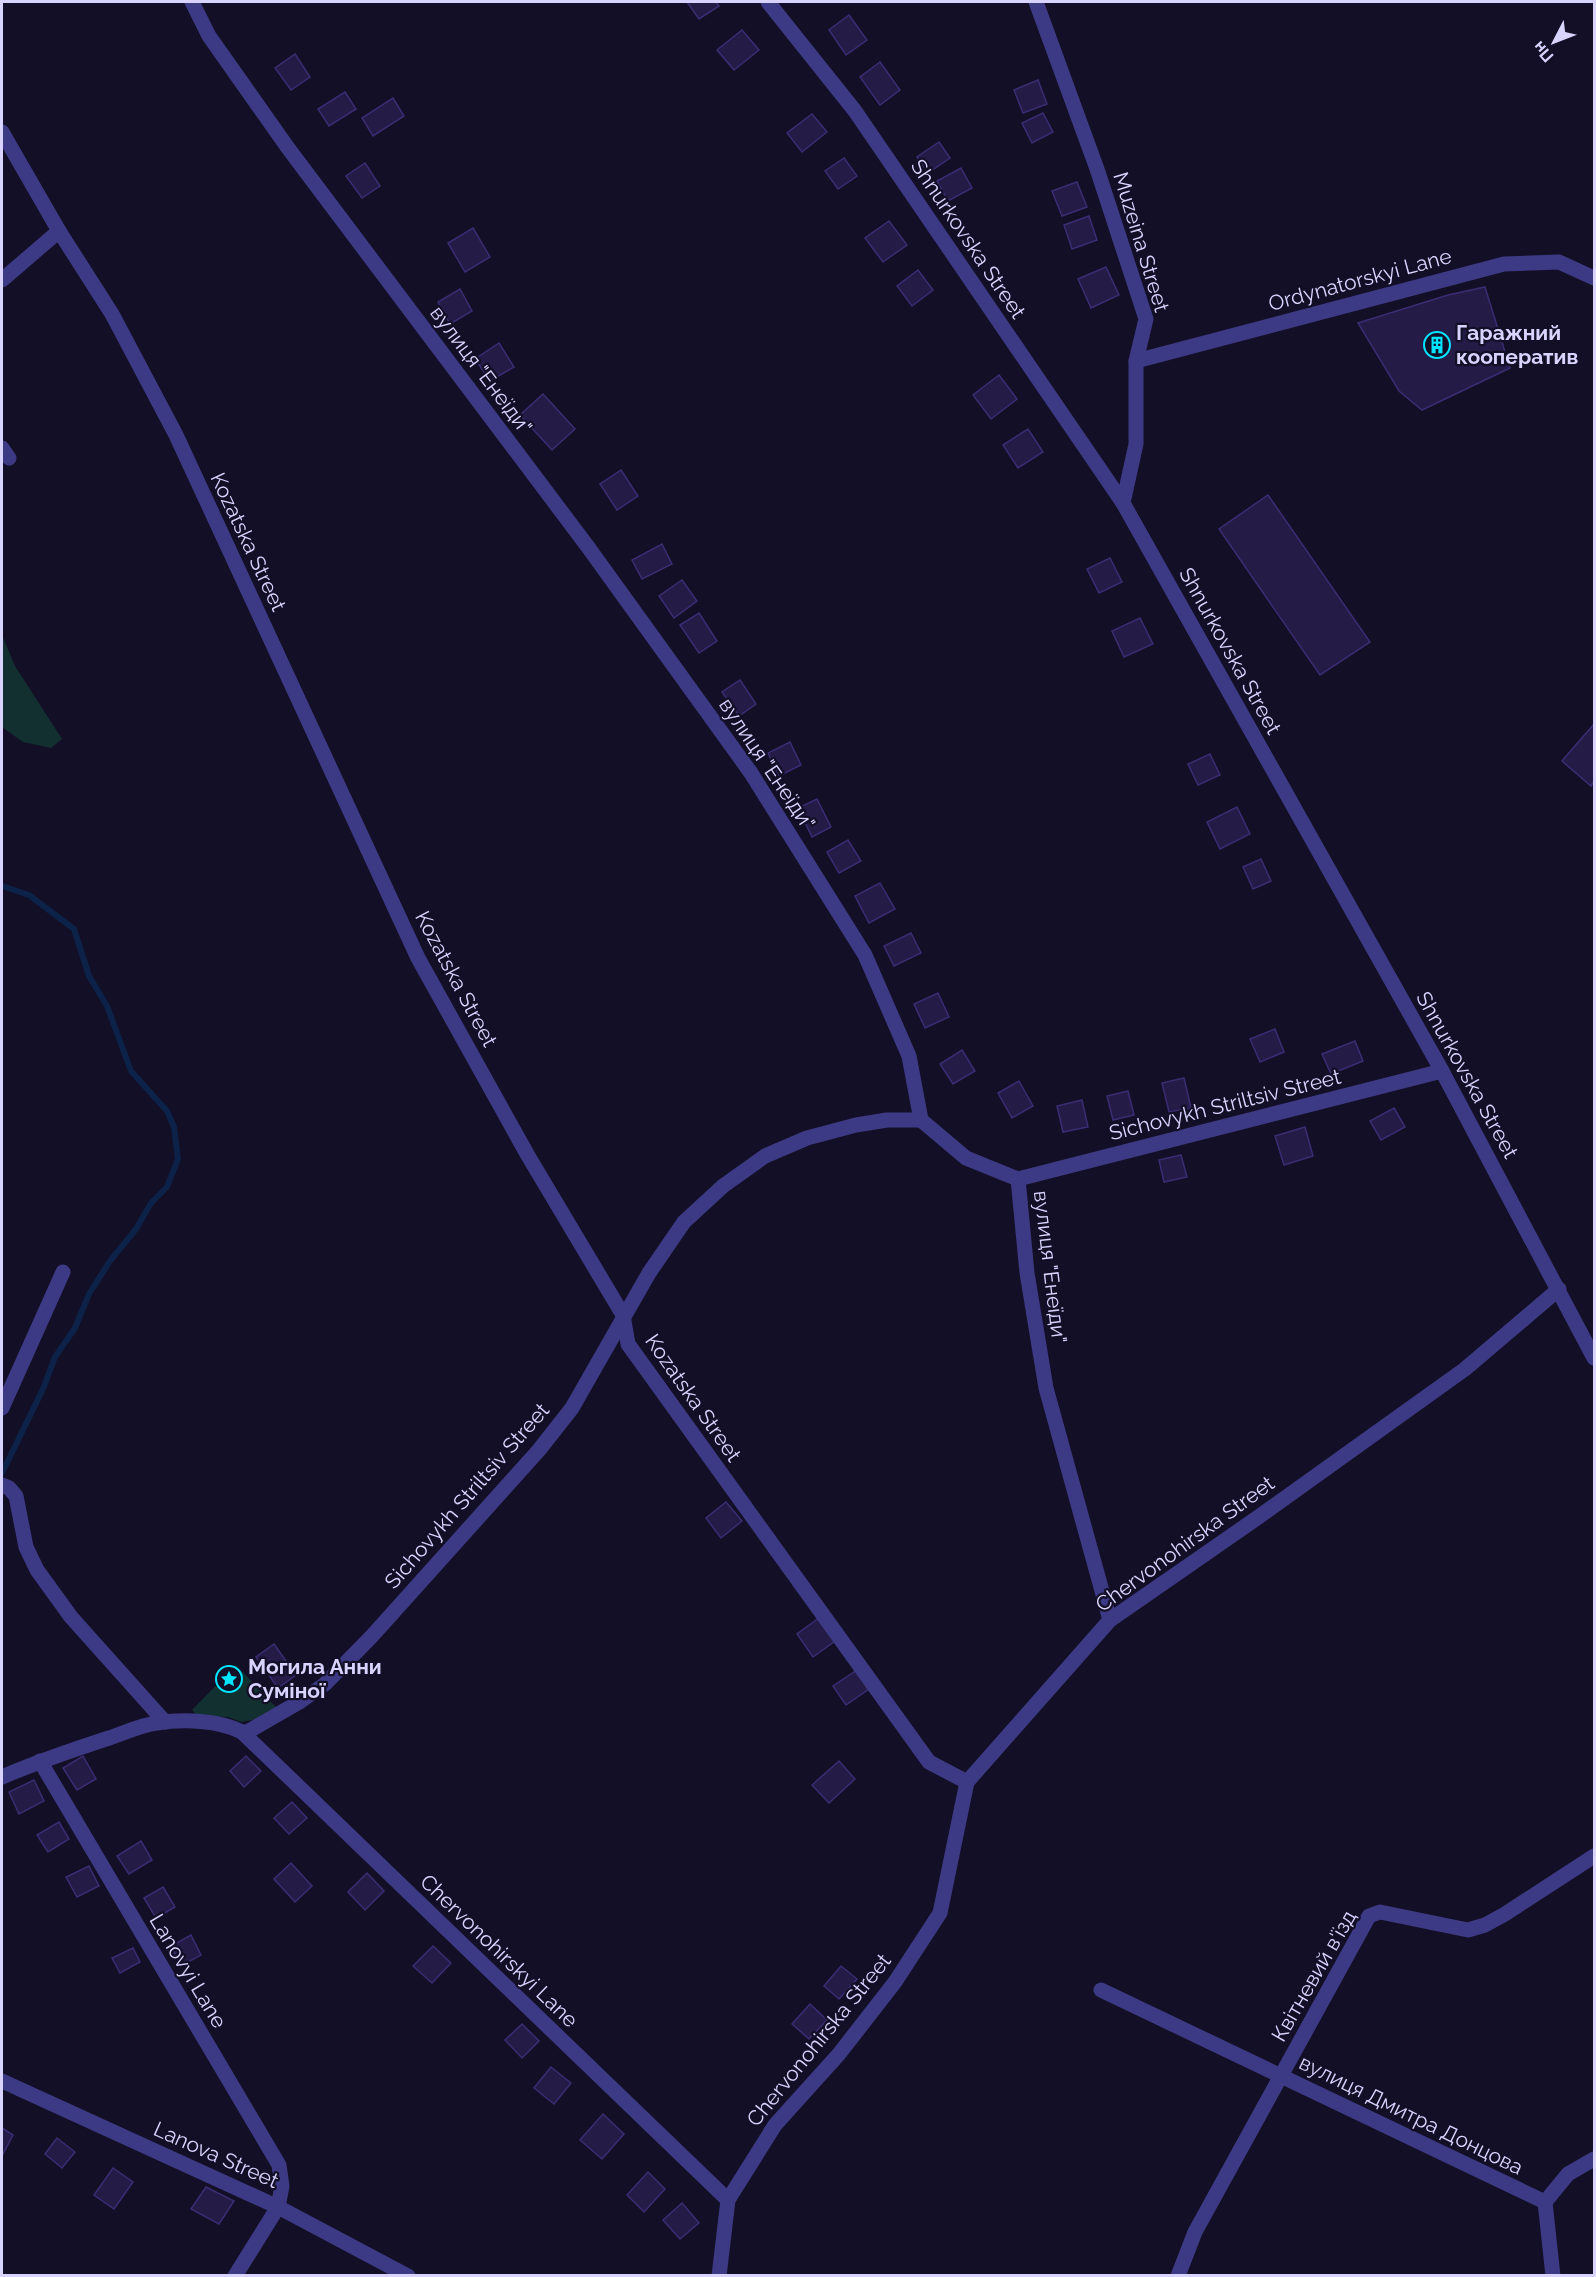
<svg xmlns="http://www.w3.org/2000/svg" width="1596" height="2277" viewBox="0 0 1596 2277" font-family="Raleway,sans-serif">
<style>
.green{fill:#12302f}
.lines{fill:none;stroke-linecap:round;stroke-linejoin:round}
.stream{stroke:#0c2248;stroke-width:6}
.building{fill:#241b47;stroke:#3b2d73;stroke-width:1.5}
.minor{stroke:#3d3a85;stroke-width:15}
.labels{text-anchor:middle;stroke-width:4.5;stroke-linejoin:round;paint-order:stroke}
.street-label{font-size:21px;fill:#d9d4ff;stroke:#130f26}
.poi-label{font-size:21px;font-weight:bold;fill:#d9d4ff;stroke:#130f26;text-anchor:start}
</style>
<rect width="100%" height="100%" fill="#130f26"/>
<g class="green">
<polygon points="2,635 15,666 62,739 51,748 23,742 2,727"/>
<polygon points="236,1665 276,1707 253,1720 241,1722 228,1717 197,1716 192,1710"/>
</g>
<g class="lines">
<polyline class="stream" points="2,886 29,895 74,929 89,976 107,1006 131,1071 167,1111 174,1127 178,1159 167,1187 151,1203 136,1229 110,1261 89,1294 75,1328 55,1357 43,1389 2,1473"/>
</g>
<g class="building">
<polygon points="687,2 716,2 719,6 699,19"/>
<polygon points="849,15 867,40 846,55 829,30"/>
<polygon points="742,30 759,50 734,70 717,50"/>
<polygon points="295,54 310,77 291,90 275,68"/>
<polygon points="880,62 900,90 880,105 860,77"/>
<polygon points="1038,80 1047,104 1023,113 1014,90"/>
<polygon points="345,92 356,109 329,126 318,109"/>
<polygon points="393,98 404,116 373,136 362,118"/>
<polygon points="1043,113 1053,132 1032,143 1022,123"/>
<polygon points="812,114 827,132 802,152 787,133"/>
<polygon points="939,142 950,158 928,173 917,157"/>
<polygon points="844,158 857,176 838,189 825,171"/>
<polygon points="365,163 380,186 362,198 346,176"/>
<polygon points="961,168 972,188 948,201 937,181"/>
<polygon points="1077,182 1087,207 1062,216 1052,191"/>
<polygon points="1089,216 1097,240 1072,249 1064,225"/>
<polygon points="889,221 907,245 883,262 865,238"/>
<polygon points="473,228 490,257 465,272 448,243"/>
<polygon points="1106,267 1119,295 1091,308 1078,279"/>
<polygon points="918,270 933,290 912,306 897,286"/>
<polygon points="1485,287 1510,368 1422,410 1399,391 1358,323 1448,295"/>
<polygon points="460,289 472,311 450,324 438,302"/>
<polygon points="499,343 514,367 490,381 475,359"/>
<polygon points="999,375 1017,399 991,419 973,395"/>
<polygon points="543,394 575,429 552,450 520,415"/>
<polygon points="1028,429 1043,452 1018,468 1003,445"/>
<polygon points="621,470 638,496 617,510 600,484"/>
<polygon points="1268,495 1370,642 1320,675 1219,529"/>
<polygon points="662,544 672,564 642,579 632,560"/>
<polygon points="1110,558 1122,582 1099,593 1087,569"/>
<polygon points="682,580 697,601 674,618 659,596"/>
<polygon points="699,613 717,641 699,653 680,625"/>
<polygon points="1140,618 1153,644 1124,657 1112,631"/>
<polygon points="740,680 756,704 739,716 722,692"/>
<polygon points="1594,724 1594,781 1591,786 1562,761"/>
<polygon points="790,742 801,765 779,776 768,753"/>
<polygon points="1210,754 1220,775 1198,785 1188,764"/>
<polygon points="817,799 831,827 812,837 798,808"/>
<polygon points="1237,807 1250,834 1220,849 1207,822"/>
<polygon points="848,840 861,861 839,873 827,852"/>
<polygon points="1261,859 1271,881 1253,889 1243,867"/>
<polygon points="880,883 895,909 869,923 855,896"/>
<polygon points="911,933 921,953 894,966 884,946"/>
<polygon points="938,993 949,1017 925,1028 914,1004"/>
<polygon points="1275,1029 1284,1052 1260,1062 1250,1039"/>
<polygon points="1355,1041 1363,1061 1331,1074 1322,1054"/>
<polygon points="962,1050 975,1071 953,1084 940,1064"/>
<polygon points="1184,1078 1191,1108 1169,1112 1162,1083"/>
<polygon points="1019,1081 1033,1106 1012,1118 998,1093"/>
<polygon points="1128,1091 1134,1115 1113,1120 1107,1096"/>
<polygon points="1082,1100 1088,1127 1063,1132 1057,1106"/>
<polygon points="1394,1108 1405,1127 1381,1140 1370,1121"/>
<polygon points="1305,1127 1313,1156 1284,1165 1275,1136"/>
<polygon points="1181,1155 1187,1177 1164,1182 1159,1160"/>
<polygon points="726,1502 742,1521 721,1538 706,1518"/>
<polygon points="819,1618 835,1641 813,1657 797,1634"/>
<polygon points="274,1644 296,1675 278,1688 256,1657"/>
<polygon points="857,1670 869,1689 846,1705 833,1686"/>
<polygon points="83,1756 96,1779 77,1790 63,1768"/>
<polygon points="246,1756 261,1771 244,1787 230,1771"/>
<polygon points="839,1761 855,1779 829,1803 812,1785"/>
<polygon points="34,1780 44,1801 19,1814 9,1792"/>
<polygon points="292,1802 307,1818 289,1834 274,1818"/>
<polygon points="59,1822 69,1839 48,1852 37,1835"/>
<polygon points="141,1841 152,1860 129,1874 117,1856"/>
<polygon points="291,1863 312,1886 295,1902 274,1879"/>
<polygon points="89,1866 99,1886 77,1897 66,1877"/>
<polygon points="367,1873 384,1891 365,1910 348,1892"/>
<polygon points="163,1887 175,1907 156,1918 144,1898"/>
<polygon points="191,1935 201,1955 181,1966 171,1946"/>
<polygon points="433,1946 451,1963 432,1983 413,1966"/>
<polygon points="133,1948 140,1962 120,1973 112,1958"/>
<polygon points="841,1966 857,1979 839,1999 824,1986"/>
<polygon points="810,2004 827,2020 809,2039 792,2024"/>
<polygon points="522,2024 539,2041 522,2058 505,2040"/>
<polygon points="551,2067 571,2083 554,2104 534,2088"/>
<polygon points="603,2114 624,2134 602,2159 580,2140"/>
<polygon points="2,2128 13,2135 2,2156"/>
<polygon points="57,2138 75,2152 62,2168 45,2154"/>
<polygon points="113,2168 133,2182 114,2209 94,2195"/>
<polygon points="648,2172 665,2189 644,2212 627,2195"/>
<polygon points="206,2187 234,2201 219,2224 191,2209"/>
<polygon points="682,2203 699,2223 680,2239 663,2220"/>
</g>
<g class="lines">
<g class="minor">
<polyline points="192,2 209,36 288,148 588,547 751,773 865,955 909,1056 921,1120 966,1158 1018,1179 1027,1273 1046,1388 1110,1620"/>
<polyline points="768,2 855,111 1123,503 1442,1071 1594,1358"/>
<polyline points="1036,2 1097,169 1146,319 1136,361 1136,444 1123,503"/>
<polyline points="2,132 59,231 112,314 176,435 418,958 527,1154 623,1315 628,1344 929,1762 967,1782"/>
<polyline points="2,280 59,231"/>
<polyline points="1136,361 1504,264 1559,262 1594,278"/>
<polyline points="2,448 9,458"/>
<polyline points="1018,1179 1442,1071"/>
<polyline points="2,1408 63,1272"/>
<polyline points="2,1485 9,1488 16,1496 26,1547 37,1570 71,1617 165,1722"/>
<polyline points="242,1732 247,1732 301,1701 325,1684 372,1636 539,1450 572,1408 649,1273 684,1222 723,1186 765,1156 807,1138 856,1125 887,1120 921,1120"/>
<polyline points="40,1761 279,2165 282,2186 278,2207 235,2276"/>
<path d="M2 1777C37 1762 72 1750 109 1738 124 1733 141 1725 157 1723 183 1719 219 1720 242 1732L728 2200"/>
<polyline points="1101,1990 1545,2202 1568,2174 1594,2159"/>
<polyline points="2,2081 278,2207 408,2276"/>
<polyline points="1545,2202 1553,2276"/>
<polyline points="719,2276 728,2200 775,2125 839,2054 895,1982 940,1913 967,1782 1110,1620 1257,1518 1465,1369 1559,1289"/>
<polyline points="1178,2276 1195,2232 1369,1916 1380,1912 1468,1930 1485,1925 1505,1914 1594,1856"/>
</g>
</g>
<defs>
<symbol id="building-ring" viewBox="-11 -11 22 22"><circle r="9.5" fill="#130f26" stroke="#00e5ff" stroke-width="1.5"/><path d="M-4-6H4V6H1V3H-1V6H-4ZM-2.5-4.3h1.7v1.8h-1.7ZM.8-4.3h1.7v1.8H.8ZM-2.5-1h1.7V.8h-1.7ZM.8-1h1.7V.8H.8Z" fill="#00e5ff"/></symbol>
<symbol id="sight-ring" viewBox="-11 -11 22 22"><circle r="9.5" fill="#130f26" stroke="#00e5ff" stroke-width="1.5"/><path d="M0-6L1.8-2.2L6-1.7L2.9 1.2L3.7 5.4L0 3.3L-3.7 5.4L-2.9 1.2L-6-1.7L-1.8-2.2Z" fill="#00e5ff"/></symbol>
</defs>
<g fill-rule="evenodd">
<use href="#building-ring" x="1422" y="330" width="30" height="30"/>
<use href="#sight-ring" x="214" y="1664" width="30" height="30"/>
</g>
<g class="labels">
<g class="street-label">
<text transform="translate(968 239) rotate(56)" y="7">Shnurkovska Street</text>
<text transform="translate(1141 242) rotate(73)" y="7">Muzeina Street</text>
<text transform="translate(1360 280) rotate(-15)" y="7">Ordynatorskyi Lane</text>
<text transform="translate(481 370) rotate(53)" y="7">вулиця "Енеїди"</text>
<text transform="translate(248 542) rotate(65)" y="7">Kozatska Street</text>
<text transform="translate(1230 651) rotate(61)" y="7">Shnurkovska Street</text>
<text transform="translate(767 764) rotate(56)" y="7">вулиця "Енеїди"</text>
<text transform="translate(456 979) rotate(62)" y="7">Kozatska Street</text>
<text transform="translate(1467 1075) rotate(61)" y="7">Shnurkovska Street</text>
<text transform="translate(1225 1105) rotate(-14)" y="7">Sichovykh Striltsiv Street</text>
<text transform="translate(1050 1267) rotate(83)" y="7">вулиця "Енеїди"</text>
<text transform="translate(693 1398) rotate(55)" y="7">Kozatska Street</text>
<text transform="translate(467 1496) rotate(-49)" y="7">Sichovykh Striltsiv Street</text>
<text transform="translate(1185 1544) rotate(-36)" y="7">Chervonohirska Street</text>
<text transform="translate(499 1951) rotate(44)" y="7">Chervonohirskyi Lane</text>
<text transform="translate(188 1971) rotate(59)" y="7">Lanovyi Lane</text>
<text transform="translate(1314 1976) rotate(-60)" y="7">Квітневий в'їзд</text>
<text transform="translate(819 2040) rotate(-51)" y="7">Chervonohirska Street</text>
<text transform="translate(1411 2115) rotate(26)" y="7">вулиця Дмитра Донцова</text>
<text transform="translate(216 2155) rotate(24)" y="7">Lanova Street</text>
</g>
<g class="poi-label">
<text x="1456" y="340">Гаражний<tspan x="1456" dy="24">кооператив</tspan></text>
<text x="248" y="1674">Могила Анни<tspan x="248" dy="24">Суміної</tspan></text>
</g>
</g>
<rect width="1596" height="2277" fill="none" stroke="#d9d4ff" stroke-width="6"/>
<g transform="translate(1554 42) rotate(228)" stroke="#130f26" stroke-width="4.5" paint-order="stroke">
<path d="M0-4.5L10 22L0 15L-10 22Z" fill="#d9d4ff"/>
<text y="-9" font-size="16" font-weight="bold" text-anchor="middle" fill="#d9d4ff">Пн</text>
</g>
</svg>
